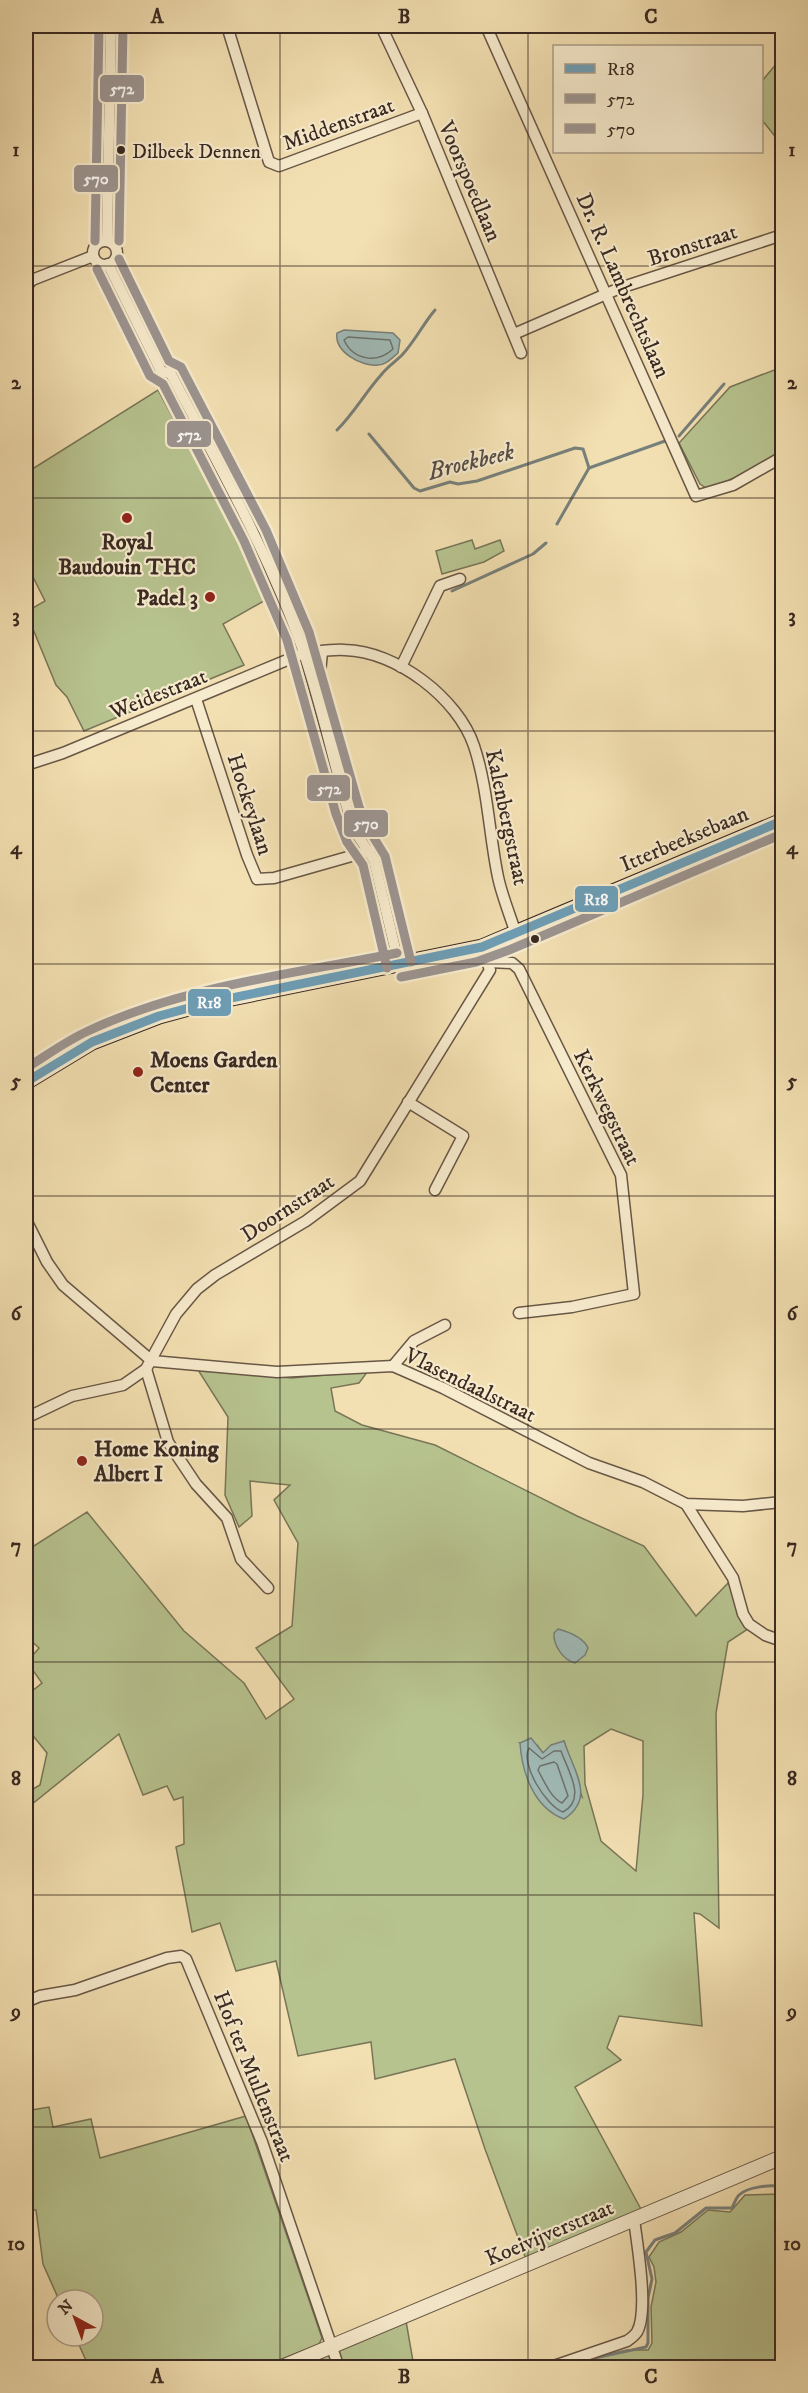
<svg xmlns="http://www.w3.org/2000/svg" width="808" height="2393" viewBox="0 0 808 2393" font-family="'IM FELL DW Pica',serif">
<style>
.green{fill:#b7c38f;stroke:#787658;stroke-width:1.5;fill-rule:evenodd}
.water{fill:#a0bab7;stroke:#77807b;stroke-width:1.5}
.lines{fill:none;stroke-linecap:round;stroke-linejoin:round}
.shore{stroke:#6c726c;stroke-width:1.5}
.stream{stroke:#77807b;stroke-width:3}
.minor-casing{stroke:#685746;stroke-width:13}
.tertiary-casing{stroke:#685746;stroke-width:16}
.secondary-casing{stroke:#392922;stroke-width:17}
.minor{stroke:#f7ebcd;stroke-width:10}
.tertiary{stroke:#f7ebcd;stroke-width:14}
.secondary{stroke:#f7ebcd;stroke-width:15}
.bus-1-casing{stroke:#f7ebcd;stroke-width:14}
.bus-2-casing{stroke:#f7ebcd;stroke-width:14}
.bus-3-casing{stroke:#f7ebcd;stroke-width:14}
.bus-1{stroke:#6d9eb6;stroke-width:9}
.bus-2{stroke:#9c9490;stroke-width:9}
.bus-3{stroke:#9c9490;stroke-width:9}
.grid{fill:none;stroke:#392922;stroke-width:1.5;stroke-opacity:0.55}
.bus-dot{fill:#392922;stroke:#f7ebcd;stroke-width:2}
.poi-dot{fill:#8f2418;stroke:#f7ebcd;stroke-width:2}
.labels{text-anchor:middle;stroke-width:4.5;stroke-linejoin:round;paint-order:stroke}
.bus-label{font-size:20px;fill:#392922;stroke:#f7ebcd;text-anchor:start}
.street-label{font-size:22px;fill:#392922;stroke:#f7ebcd}
.poi-label{font-size:22px;font-weight:bold;fill:#392922;stroke:#f7ebcd;text-anchor:start}
.water-label{font-size:24px;font-style:italic;fill:#534d47;stroke:#f7ebcd}
.line-badge{stroke:#f7ebcd;stroke-width:2}
.badge-label{font-size:16px;text-anchor:middle;font-weight:bold;fill:#fff}
.neatline{fill:none;stroke:#392922;stroke-width:2}
.grid-label{font-size:20px;text-anchor:middle;font-weight:bold;fill:#392922}
</style>
<rect width="100%" height="100%" fill="#f3e0b2"/>
<filter id="stains"><feTurbulence type="fractalNoise" baseFrequency=".00333" numOctaves="4"/><feColorMatrix values="0 0 0 0 .2 0 0 0 0 .09 0 0 0 0 .02 0 0 0 .5 -.17"/></filter>
<radialGradient id="worn" r=".72"><stop offset=".6" stop-color="#630" stop-opacity="0"/><stop offset="1" stop-color="#630" stop-opacity=".3"/></radialGradient>
<g class="green">
<polygon points="782,57 782,145 762,120 762,81"/>
<path d="M782 367V452C758 468 735 480 706 488L700 484 679 443 730 387Z"/>
<polygon points="158,390 271,597 223,624 244,665 84,731 67,697 56,685 26,612 45,601 26,563 26,473"/>
<polygon points="472,540 475,549 500,540 504,551 484,562 442,574 436,551"/>
<path d="M198 1370 292 1378 368 1371 359 1383 331 1388 335 1411 362 1425 435 1445 577 1516 644 1546 696 1616 733 1578 748 1629 728 1642 716 1713 719 1928 700 1914 694 1913 702 2026 619 2016 607 2048 621 2060 575 2087 642 2211 526 2259 485 2149 455 2059 375 2079 371 2042 298 2056 276 1961 236 1971 220 1923 192 1932 176 1847 184 1844 183 1797 174 1800 167 1786 143 1795 119 1734 26 1809V1793L40 1785 47 1753 26 1727V1696L42 1683 27 1662 39 1648 26 1636V1551L87 1512 184 1631 244 1683 266 1719 294 1699 256 1648 292 1626 298 1543 274 1500 290 1485 250 1481 252 1516 239 1527 225 1495 228 1417ZM611 1729 643 1741V1795L636 1871 601 1841 585 1784 584 1746ZM564 1741 582 1797 520 1743 537 1745 543 1753Z"/>
<polygon points="49,2107 53,2127 91,2119 100,2158 246,2116 322,2338 319,2344 262,2367 89,2367 75,2336 93,2336 93,2300 59,2300 43,2264 36,2210 26,2210 26,2111"/>
<polygon points="782,2194 782,2367 572,2368 590,2359 627,2350 648,2350 652,2343 651,2307 656,2282 654,2267 649,2257 659,2242 681,2232 708,2210 730,2212 745,2195"/>
<polygon points="406,2321 414,2367 297,2368"/>
</g>
<g class="water">
<path d="M344 330 393 333 400 340 398 353C392 358 386 365 378 365 362 367 334 352 337 333Z"/>
<path d="M558 1629C569 1632 583 1637 588 1648L585 1655 575 1663C563 1660 553 1645 554 1633Z"/>
<path d="M531 1738 543 1753 551 1745 564 1741C574 1772 596 1798 564 1819 534 1808 522 1773 520 1743Z"/>
</g>
<g class="lines">
<g class="shore">
<path d="M348 337 390 340 393 349C377 364 353 360 344 340Z"/>
<path d="M529 1748 542 1759 554 1751H561C568 1771 587 1799 563 1812 546 1806 520 1764 529 1748Z"/>
<path d="M554 1762 557 1764 568 1796 562 1803C551 1798 544 1781 538 1770L540 1766Z"/>
</g>
<g class="stream">
<path d="M337 430C354 413 365 393 381 375 387 367 395 362 402 355 415 341 423 324 435 310"/>
<polyline points="369,434 414,488 420,491 450,482 458,484 477,481 575,448 583,449 589,468"/>
<polyline points="679,436 724,384"/>
<polyline points="557,524 589,468 665,441"/>
<polyline points="452,591 533,554 546,543"/>
<path d="M572 2368 590 2359 646 2347 648 2343V2298L652 2279 646 2252 655 2240 675 2233 706 2208H732C734 2204 736 2198 739 2195 747 2187 772 2184 782 2187"/>
</g>
<defs>
<g id="minor">
<polyline points="227,26 269,162 279,166 422,113"/>
<polyline points="381,26 422,113 521,353"/>
<polyline points="486,26 696,496 733,485 782,457"/>
<polyline points="107,241 111,26"/>
<circle cx="105" cy="253" r="12"/>
<path d="M108 264 161 371 171 374C216 460 264 545 298 636 319 693 331 753 348 811L358 836 374 860 399 965"/>
<polyline points="26,287 32,280 93,256"/>
<polyline points="514,334 620,288 782,235"/>
<polyline points="401,667 440,586 460,579"/>
<polyline points="318,693 322,652"/>
<polyline points="196,699 247,855 257,879 274,878 369,851"/>
<path d="M26 765 63 753 304 653C317 652 331 649 345 650 396 651 458 698 474 746 488 788 489 834 498 877 502 896 510 915 516 934"/>
<polyline points="488,962 512,963 519,969 621,1175 634,1294 572,1307 519,1313"/>
<polyline points="408,1102 463,1136 435,1190"/>
<polyline points="26,1220 47,1262 63,1285 152,1361 277,1372 393,1366 443,1388 589,1463 643,1482 686,1504 743,1506 782,1502"/>
<polyline points="393,1366 414,1341 445,1325"/>
<polyline points="146,1369 168,1442 196,1484 227,1518 241,1559 268,1588"/>
<polyline points="26,1418 72,1396 123,1385 146,1369 176,1314 197,1289 215,1275 306,1221 360,1181 490,970 482,947"/>
<polyline points="686,1504 733,1578 743,1614 749,1624 765,1635 782,1641"/>
<polyline points="26,2002 40,1996 75,1990 167,1958 181,1956 186,1959 262,2142 339,2368"/>
<path d="M548 2368 627 2341C630 2339 635 2335 637 2332 649 2311 637 2244 634 2219"/>
</g>
<polyline id="tertiary" points="280,2368 782,2157"/>
<polyline id="secondary" points="26,1082 92,1042 159,1016 207,1003 482,947 782,821"/>
</defs>
<use href="#minor" class="minor-casing"/>
<use href="#tertiary" class="tertiary-casing"/>
<use href="#secondary" class="secondary-casing"/>
<use href="#minor" class="minor"/>
<use href="#tertiary" class="tertiary"/>
<use href="#secondary" class="secondary"/>
<defs>
<polyline id="bus-1" points="26,1082 92,1042 159,1016 207,1003 482,947 782,821"/>
<g id="bus-2">
<polyline points="119,241 123,26"/>
<polyline points="97,269 150,376 163,384 244,541 287,640 336,814 347,842 363,865 387,968"/>
<polyline points="401,977 476,962 509,950 782,834"/>
</g>
<g id="bus-3">
<polyline points="95,241 99,26"/>
<polyline points="119,259 169,361 181,367 266,530 309,632 359,807 369,830 385,856 411,962"/>
<path d="M26 1068C46 1056 66 1041 88 1031 184 986 293 974 397 953"/>
</g>
</defs>
<use href="#bus-1" class="bus-1-casing"/>
<use href="#bus-2" class="bus-2-casing"/>
<use href="#bus-3" class="bus-3-casing"/>
<use href="#bus-1" class="bus-1"/>
<use href="#bus-2" class="bus-2"/>
<use href="#bus-3" class="bus-3"/>
</g>
<path class="grid" d="M280 26V2368M528 26V2368M26 266H782M26 498H782M26 731H782M26 964H782M26 1196H782M26 1429H782M26 1662H782M26 1895H782M26 2127H782"/>
<g class="bus-dot">
<circle cx="121" cy="150" r="5"/>
<circle cx="535" cy="939" r="5"/>
</g>
<g class="poi-dot">
<circle cx="127" cy="518" r="6"/>
<circle cx="210" cy="597" r="6"/>
<circle cx="138" cy="1072" r="6"/>
<circle cx="82" cy="1461" r="6"/>
</g>
<g class="labels">
<g class="bus-label">
<text x="132" y="158">Dilbeek Dennen</text>
</g>
<g class="street-label">
<text transform="translate(338 123) rotate(-20)" y="8">Middenstraat</text>
<text transform="translate(471 181) rotate(67)" y="8">Voorspoedlaan</text>
<text transform="translate(692 244) rotate(-18)" y="8">Bronstraat</text>
<text transform="translate(624 285) rotate(66)" y="8">Dr. R. Lambrechtslaan</text>
<text transform="translate(158 693) rotate(-22)" y="8">Weidestraat</text>
<text transform="translate(251 804) rotate(72)" y="8">Hockeylaan</text>
<text transform="translate(508 817) rotate(78)" y="8">Kalenbergstraat</text>
<text transform="translate(684 838) rotate(-23)" y="8">Itterbeeksebaan</text>
<text transform="translate(608 1107) rotate(64)" y="8">Kerkwegstraat</text>
<text transform="translate(287 1207) rotate(-33)" y="8">Doornstraat</text>
<text transform="translate(471 1384) rotate(26)" y="8">Vlasendaalstraat</text>
<text transform="translate(255 2076) rotate(68)" y="8">Hof ter Mullenstraat</text>
<text transform="translate(549 2232) rotate(-23)" y="8">Koeivijverstraat</text>
</g>
<g class="poi-label">
<text x="127" y="549" text-anchor="middle">Royal<tspan x="127" dy="25">Baudouin THC</tspan></text>
<text x="198" y="605" text-anchor="end">Padel 3</text>
<text x="150" y="1067">Moens Garden<tspan x="150" dy="25">Center</tspan></text>
<text x="94" y="1456">Home Koning<tspan x="94" dy="25">Albert I</tspan></text>
</g>
<g class="water-label">
<text transform="translate(471 461) rotate(-14)" y="8">Broekbeek</text>
</g>
</g>
<g class="line-badge">
<rect x="99" y="74" width="46" height="29" rx="6" fill="#9c9490"/>
<rect x="73" y="164" width="46" height="29" rx="6" fill="#9c9490"/>
<rect x="166" y="420" width="46" height="28" rx="6" fill="#9c9490"/>
<rect x="306" y="774" width="45" height="28" rx="6" fill="#9c9490"/>
<rect x="343" y="809" width="46" height="29" rx="6" fill="#9c9490"/>
<rect x="574" y="885" width="45" height="28" rx="6" fill="#6d9eb6"/>
<rect x="187" y="988" width="45" height="29" rx="6" fill="#6d9eb6"/>
</g>
<g class="badge-label">
<text x="122" y="94">572</text>
<text x="96" y="184">570</text>
<text x="189" y="440">572</text>
<text x="329" y="794">572</text>
<text x="366" y="829">570</text>
<text x="596" y="905">R18</text>
<text x="209" y="1008">R18</text>
</g>
<rect width="808" height="2393" fill="none" stroke="#f3e0b2" stroke-width="66"/>
<rect x="553" y="45" width="210" height="108" fill="#f7ebcd" stroke="#ab9d89" stroke-width="1.5"/>
<rect x="565" y="64" width="30" height="9" fill="#6d9eb6" stroke="#ab9d89" stroke-width="1.5"/>
<text x="607" y="75" font-size="18" fill="#392922">R18</text>
<rect x="565" y="94" width="30" height="9" fill="#9c9490" stroke="#ab9d89" stroke-width="1.5"/>
<text x="607" y="105" font-size="18" fill="#392922">572</text>
<rect x="565" y="124" width="30" height="9" fill="#9c9490" stroke="#ab9d89" stroke-width="1.5"/>
<text x="607" y="135" font-size="18" fill="#392922">570</text>
<g transform="translate(75 2318) rotate(319)"><circle r="28" fill="#f7ebcd" stroke="#ab9d89" stroke-width="1.5"/>
<path d="M0-4.5L10 22L0 15L-10 22Z" fill="#8f2418"/>
<text y="-9" font-size="16" font-weight="bold" text-anchor="middle" fill="#392922">N</text>
</g>
<rect x="33" y="33" width="742" height="2327" class="neatline"/>
<g class="grid-label">
<text x="157" y="23">A</text>
<text x="404" y="23">B</text>
<text x="651" y="23">C</text>
<text x="16" y="156">1</text>
<text x="792" y="156">1</text>
<text x="16" y="389">2</text>
<text x="792" y="389">2</text>
<text x="16" y="622">3</text>
<text x="792" y="622">3</text>
<text x="16" y="854">4</text>
<text x="792" y="854">4</text>
<text x="16" y="1087">5</text>
<text x="792" y="1087">5</text>
<text x="16" y="1320">6</text>
<text x="792" y="1320">6</text>
<text x="16" y="1552">7</text>
<text x="792" y="1552">7</text>
<text x="16" y="1785">8</text>
<text x="792" y="1785">8</text>
<text x="16" y="2018">9</text>
<text x="792" y="2018">9</text>
<text x="16" y="2250">10</text>
<text x="792" y="2250">10</text>
<text x="157" y="2383">A</text>
<text x="404" y="2383">B</text>
<text x="651" y="2383">C</text>
</g>
<rect width="100%" height="100%" filter="url(#stains)"/>
<rect width="100%" height="100%" fill="url(#worn)"/>
</svg>
